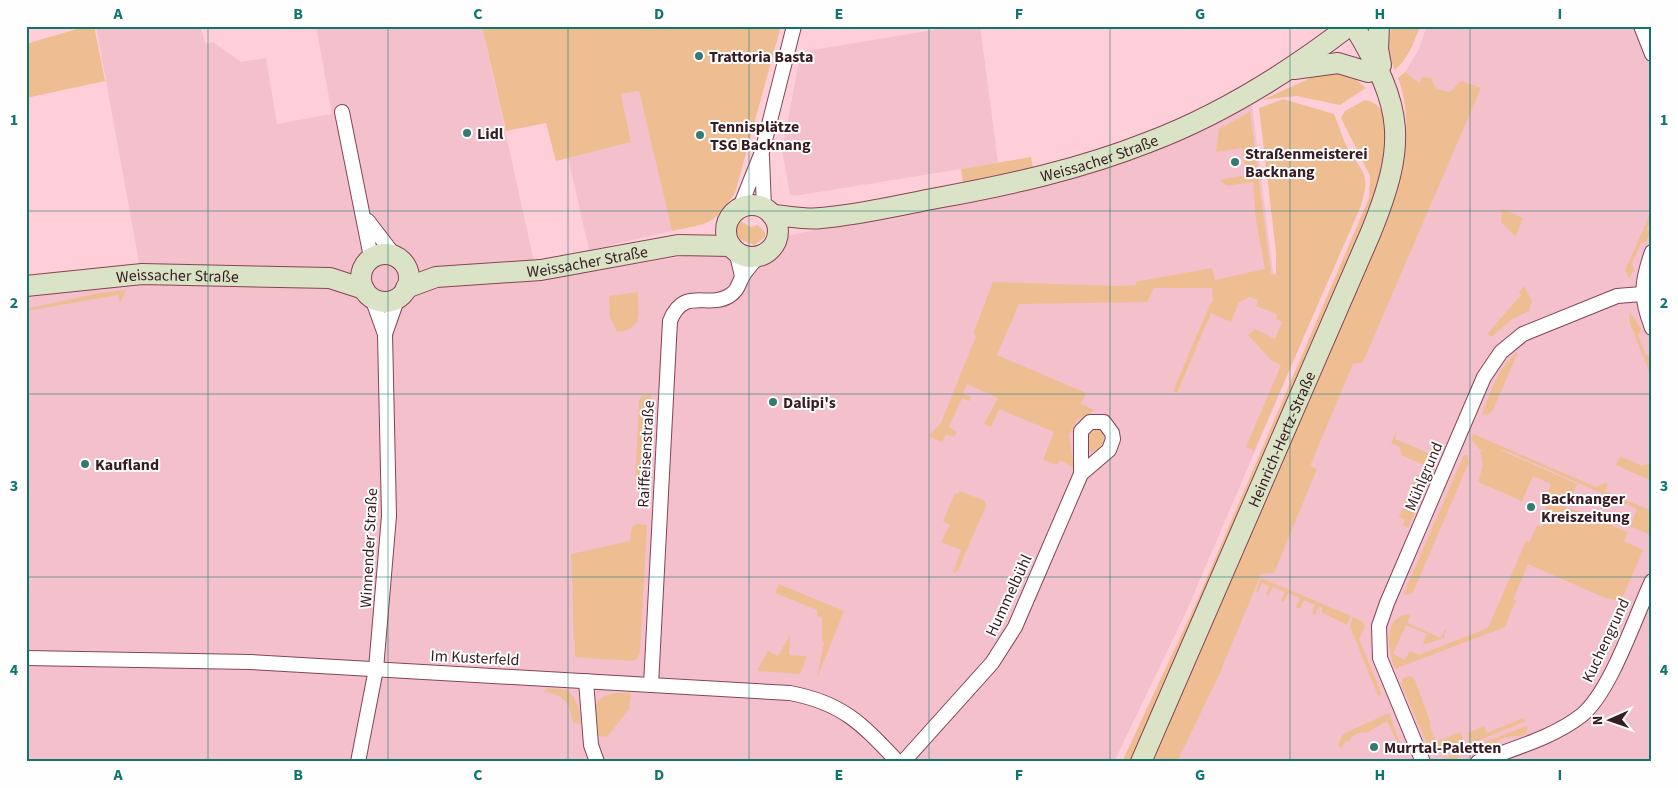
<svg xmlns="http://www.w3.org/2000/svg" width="1678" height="788" viewBox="0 0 1678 788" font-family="'Source Sans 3',sans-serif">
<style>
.built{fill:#f3c0cb}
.green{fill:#eebe92}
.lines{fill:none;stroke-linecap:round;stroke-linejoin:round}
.street-casing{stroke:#854455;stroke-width:16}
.secondary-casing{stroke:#854455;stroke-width:22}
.street{stroke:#fff;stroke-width:14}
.secondary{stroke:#dae3c6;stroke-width:20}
.grid{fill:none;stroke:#0f766e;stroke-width:1;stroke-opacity:0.55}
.poi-dot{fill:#347b72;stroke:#fefefe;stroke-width:2}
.labels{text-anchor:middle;stroke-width:4;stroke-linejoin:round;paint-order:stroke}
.poi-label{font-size:16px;font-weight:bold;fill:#381c23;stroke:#fefefe;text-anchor:start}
.street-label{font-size:16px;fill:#381c23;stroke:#fefefe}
.neatline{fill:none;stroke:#0f766e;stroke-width:2}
.grid-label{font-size:16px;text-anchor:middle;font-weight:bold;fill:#0f766e}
</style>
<rect width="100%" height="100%" fill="#fecfd9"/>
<g class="built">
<polygon points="96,26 200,26 206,44 213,42 241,62 266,58 277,124 332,114 316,26 482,26 538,280 718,251 735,259 759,259 777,248 790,235 1074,178 1188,137 1252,105 1273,272 1322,294 1187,610 1114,762 26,762 26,297 127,283 139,262"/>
<polygon points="957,26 980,26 998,163 794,196 790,194 782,150 801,52"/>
<polygon points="1427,26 1652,26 1652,762 1167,762 1449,104 1405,72 1418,51"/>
<polygon points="639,91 672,231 589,250 568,157 631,142 621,94"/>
</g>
<g class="green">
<polygon points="87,26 94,26 105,81 26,98 26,44"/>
<path d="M482 26H781L735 193C712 226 710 223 672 231L639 91 621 94 631 142 556 161 546 123 506 131Z"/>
<path d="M1392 26H1420C1414 43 1408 58 1395 70L1386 50Z"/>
<polygon points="1326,71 1357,76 1356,80 1366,88 1340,105 1296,96 1262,100"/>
<path d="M1405 72 1420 83 1422 77 1431 78 1436 89 1450 92 1461 81 1481 88 1363 362 1353 364 1310 466 1317 469 1274 573 1261 574 1219 675 1177 762H1153L1397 186C1407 151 1411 113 1398 78Z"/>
<path d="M1283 99 1334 114C1338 123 1341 134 1345 143 1360 173 1373 170 1360 208L1254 451 1246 447 1281 365 1271 360 1248 335 1255 329 1275 339 1282 322 1276 319 1277 314 1256 306 1258 300 1250 297 1239 302 1231 322 1211 313 1177 393 1173 391 1211 302H1213L1212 288H1154L1147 302 1019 304 997 355 1086 393 1081 404 1094 410 1090 414 1077 420 1069 435 1074 468 1060 460 1057 465 1043 460 1054 432 999 409 991 427 984 424 998 398 967 384 963 394 971 397 970 401 962 398 949 427 957 432 954 437 946 434 942 442 929 436 941 423 976 336 973 334 993 282 1118 286 1136 285V282L1140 281 1212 268 1215 280 1265 269 1256 220 1253 182 1227 186 1219 180 1246 175 1242 148 1216 152 1219 129 1250 112 1271 274 1276 275V252L1259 108Z"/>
<path d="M1365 100C1396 106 1387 148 1386 172L1132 762H1122L1197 601 1369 198 1370 176 1341 118 1345 111Z"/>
<polygon points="1031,157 1034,174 964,189 961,169"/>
<polygon points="1502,209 1523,218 1516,237 1501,222"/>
<polygon points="1652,209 1652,218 1647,229 1650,234 1646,242 1641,243 1632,263 1634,270 1629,278 1625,271"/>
<path d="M741 221 750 227 758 225 765 232V237L754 245 741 240C735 235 735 226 741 221Z"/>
<polygon points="1524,286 1532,301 1529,311 1512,319 1493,336 1489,336 1488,333 1521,295 1519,292"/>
<polygon points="126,290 120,303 118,295 26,311 26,309 99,293"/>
<path d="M638 292C638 315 644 329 617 332L610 317 609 296Z"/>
<polygon points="1630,312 1641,329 1638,336 1646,355 1652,357 1652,379 1629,321"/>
<path d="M1518 352 1493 410 1488 415 1482 414C1491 392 1498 366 1518 352Z"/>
<polygon points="651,394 647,487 645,492 638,489 635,484 639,401 642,396"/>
<polygon points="1398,428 1395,439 1428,453 1433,444 1442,448 1433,469 1401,455 1400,447 1391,443"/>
<polygon points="1096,429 1102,431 1105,439 1099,449 1092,452 1087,448 1088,436"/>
<polygon points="1473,434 1596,487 1604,483 1608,484 1605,491 1652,511 1650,535 1630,526 1637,509 1504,450 1480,450 1471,439"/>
<polygon points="1486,450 1500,450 1577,484 1569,503 1547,494 1551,484 1533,476 1522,501 1478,482 1483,466 1480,451"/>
<polygon points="1464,455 1467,455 1469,462 1414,590 1411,594 1403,595"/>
<polygon points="1620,456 1642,466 1652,463 1652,481 1616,465"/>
<polygon points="1417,474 1429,480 1408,528 1403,525 1405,520 1399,517"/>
<polygon points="960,491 985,501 986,506 957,572 953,573 961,550 941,542 950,525 943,521 955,493 958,494"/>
<polygon points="1548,501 1567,508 1561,521 1547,515 1545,509"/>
<path d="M1570 508 1628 532 1624 541 1643 550 1621 601 1605 598 1528 564 1513 599 1516 600 1505 627 1395 669C1388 651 1382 614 1411 614L1407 623 1441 638 1445 629 1446 630 1444 638 1426 644 1423 643 1427 634 1406 625 1393 654 1405 660 1410 651 1419 655 1488 628 1526 541 1529 543 1537 525 1542 527 1546 519 1562 525Z"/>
<polygon points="637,524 647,525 640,652 637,659 632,661 575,657 571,554 630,541 632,527"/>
<polygon points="1261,578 1351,616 1347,625 1321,612 1323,608 1319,606 1315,615 1312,614 1315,605 1304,600 1300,609 1296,607 1300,598 1288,593 1284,602 1281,601 1285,592 1273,587 1268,596 1266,595 1269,586 1262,583 1258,592 1256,591"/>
<polygon points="779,584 844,611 817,678 824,642 822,642 822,617 817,616 817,610 775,593"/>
<polygon points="1353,617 1363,622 1365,626 1359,639 1382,695 1378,696 1350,626"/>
<polygon points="790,635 789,655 807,656 800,674 757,671 768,651 778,656"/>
<polygon points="1410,676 1414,678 1430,721 1430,727 1436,742 1460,732 1466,745 1441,753 1428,746 1401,684 1403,678"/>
<path d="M547 688 567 690C578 700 580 709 580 724L573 723C570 702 564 694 543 692Z"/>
<path d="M617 693H631L629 709 607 737 597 736C595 714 588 696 617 693Z"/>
<polygon points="1389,713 1406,760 1387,721 1366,733 1362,732 1352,736 1349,742 1346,740 1342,748 1338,746 1343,734"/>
<polygon points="1523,718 1526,721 1470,744 1468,733 1484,726 1487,733"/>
<path d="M1526 726 1528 727 1525 735C1511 738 1502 734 1492 748L1485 750 1479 748 1460 755 1456 762H1443L1444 758Z"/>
</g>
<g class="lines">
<defs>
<g id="street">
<polyline points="1641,26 1652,54"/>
<polyline points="342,112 371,257"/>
<polyline points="762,157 764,208"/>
<polyline points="740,207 762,152 794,26"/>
<polyline points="368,221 394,255"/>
<polyline points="736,251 742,276"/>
<path d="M1652 252C1641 283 1640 297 1652 328"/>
<polyline points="385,334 398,297"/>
<path d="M26 658 250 662 790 693C843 703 862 724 898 762"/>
<polyline points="586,681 591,745 597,762"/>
<path d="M651 685 670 321C684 286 707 309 729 296 739 290 738 283 744 274 748 268 754 262 758 256"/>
<polyline points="358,762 376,669 389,516 385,334 372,298"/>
<polyline points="903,762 992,663 1015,627 1081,474 1081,431 1090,422 1104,422 1112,433 1113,439 1109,450 1081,474"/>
<polyline points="1423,762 1380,658 1379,626 1387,603 1484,377 1501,352 1523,334 1617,296 1642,294"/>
<path d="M1478 762C1511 749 1553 738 1582 715 1611 691 1635 617 1652 581"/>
</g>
<g id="secondary">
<polyline points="1379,26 1378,49 1381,65"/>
<polyline points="1294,69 1338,63 1368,72"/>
<circle cx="752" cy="231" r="26"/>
<path id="s1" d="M772 215C788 216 806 220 821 218 859 215 900 205 937 198 1009 185 1081 169 1149 142 1220 115 1289 72 1349 26"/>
<circle cx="385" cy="278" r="24"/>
<path id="s2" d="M26 286 142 274 330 278 364 289"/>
<path id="s3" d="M406 288 436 277 541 270 678 245 731 246"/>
<path id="s4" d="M1141 762 1371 232C1407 143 1404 108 1354 26"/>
</g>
</defs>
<use href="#street" class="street-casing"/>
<use href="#secondary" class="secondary-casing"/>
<use href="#street" class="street"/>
<use href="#secondary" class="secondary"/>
</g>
<path class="grid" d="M208 26V762M388 26V762M568 26V762M749 26V762M929 26V762M1110 26V762M1290 26V762M1470 26V762M26 211H1652M26 394H1652M26 577H1652"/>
<g class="poi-dot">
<circle cx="699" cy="56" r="5"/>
<circle cx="467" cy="133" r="5"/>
<circle cx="700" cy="135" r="5"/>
<circle cx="1235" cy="162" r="5"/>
<circle cx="773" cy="402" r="5"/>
<circle cx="85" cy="464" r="5"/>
<circle cx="1531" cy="507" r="5"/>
<circle cx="1374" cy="747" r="5"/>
</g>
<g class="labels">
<g class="poi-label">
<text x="709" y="62">Trattoria Basta</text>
<text x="710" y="132">Tennisplätze<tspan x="710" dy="18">TSG Backnang</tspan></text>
<text x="477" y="139">Lidl</text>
<text x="1245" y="159">Straßenmeisterei<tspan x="1245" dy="18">Backnang</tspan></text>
<text x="783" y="408">Dalipi's</text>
<text x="95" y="470">Kaufland</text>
<text x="1541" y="504">Backnanger<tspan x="1541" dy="18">Kreiszeitung</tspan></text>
<text x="1384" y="753">Murrtal-Paletten</text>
</g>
<g class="street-label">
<text dy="6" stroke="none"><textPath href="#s1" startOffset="334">Weissacher Straße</textPath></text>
<text dy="6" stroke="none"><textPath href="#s3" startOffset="184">Weissacher Straße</textPath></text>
<text dy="6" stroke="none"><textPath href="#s2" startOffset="152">Weissacher Straße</textPath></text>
<text dy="6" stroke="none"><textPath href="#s4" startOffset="352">Heinrich-Hertz-Straße</textPath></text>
<text transform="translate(645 454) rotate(-87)" y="6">Raiffeisenstraße</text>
<text transform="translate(1423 476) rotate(-67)" y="6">Mühlgrund</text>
<text transform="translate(368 548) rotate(-87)" y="6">Winnender Straße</text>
<text transform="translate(1008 595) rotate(-65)" y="6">Hummelbühl</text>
<text transform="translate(1605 640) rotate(-65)" y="6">Kuchengrund</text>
<text transform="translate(475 657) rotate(3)" y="6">Im Kusterfeld</text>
</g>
</g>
<rect width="1678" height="788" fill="none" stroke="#fefefe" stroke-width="55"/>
<g transform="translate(1610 720) rotate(268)" stroke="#fefefe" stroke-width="4" paint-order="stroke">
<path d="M0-4L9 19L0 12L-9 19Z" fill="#381c23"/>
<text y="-8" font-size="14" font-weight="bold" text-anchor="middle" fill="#381c23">N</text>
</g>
<rect x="28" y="28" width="1622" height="732" class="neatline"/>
<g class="grid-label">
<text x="118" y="19">A</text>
<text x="298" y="19">B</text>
<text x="478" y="19">C</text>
<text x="659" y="19">D</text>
<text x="839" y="19">E</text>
<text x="1019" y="19">F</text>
<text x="1200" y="19">G</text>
<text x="1380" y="19">H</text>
<text x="1560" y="19">I</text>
<text x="14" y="125">1</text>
<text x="1664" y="125">1</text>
<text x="14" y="308">2</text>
<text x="1664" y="308">2</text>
<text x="14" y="491">3</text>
<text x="1664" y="491">3</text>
<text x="14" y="675">4</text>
<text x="1664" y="675">4</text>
<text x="118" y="780">A</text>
<text x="298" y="780">B</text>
<text x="478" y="780">C</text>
<text x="659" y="780">D</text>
<text x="839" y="780">E</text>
<text x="1019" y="780">F</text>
<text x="1200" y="780">G</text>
<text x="1380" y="780">H</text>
<text x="1560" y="780">I</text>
</g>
</svg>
